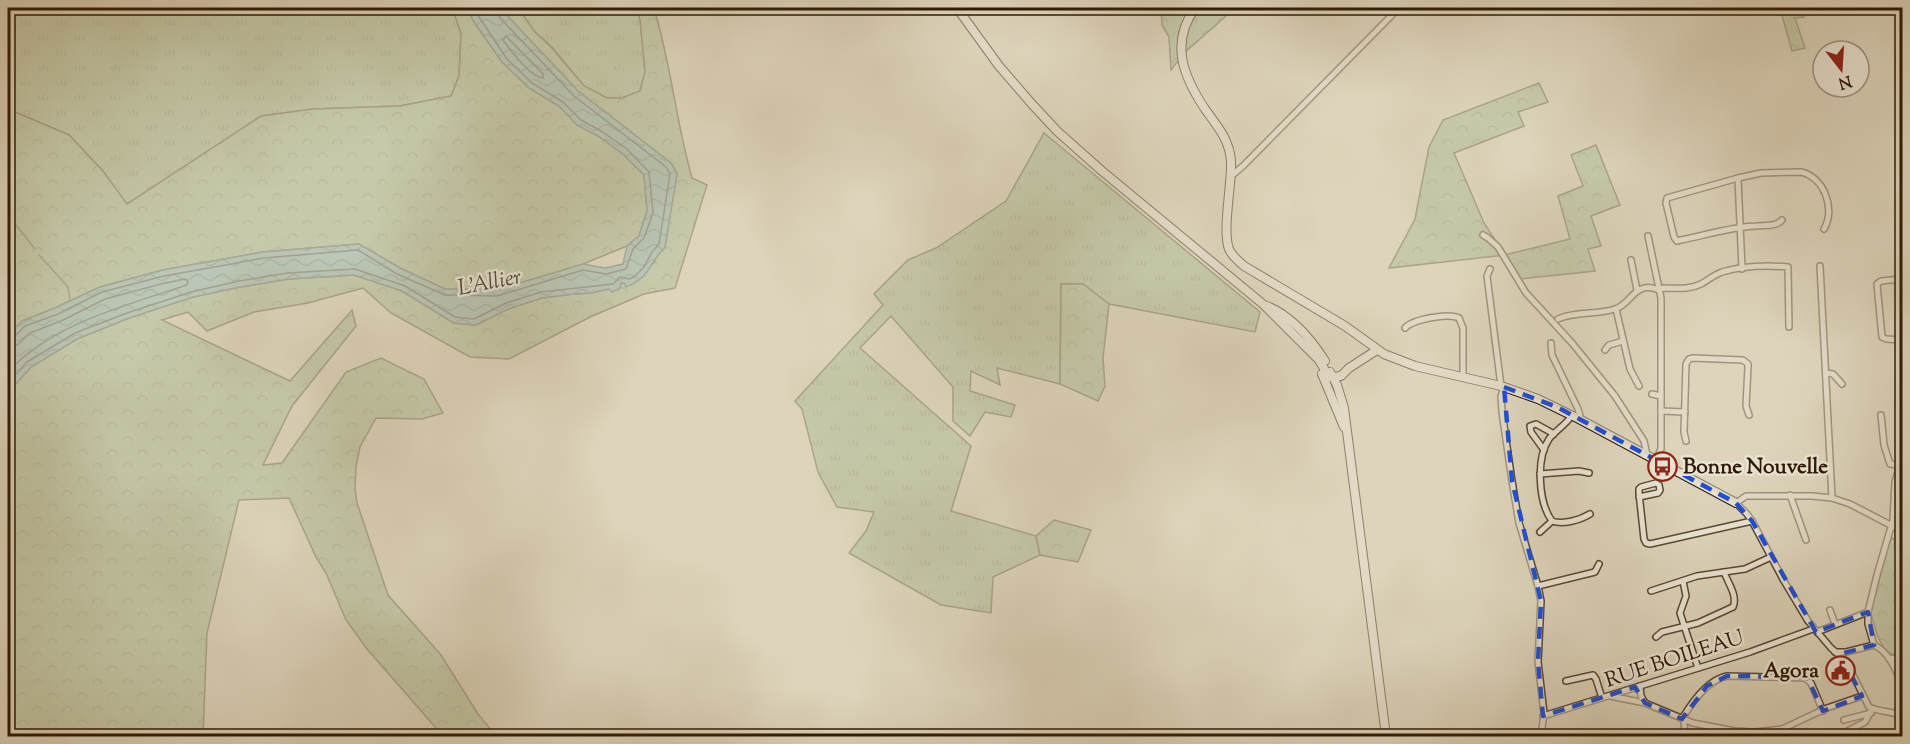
<svg xmlns="http://www.w3.org/2000/svg" width="1910" height="744" viewBox="0 0 1910 744" font-family="'Sorts Mill Goudy',serif">
<style>
.grass{fill:url(#grass-tufts);stroke:#6e6c4c;stroke-width:1.5}
.forest{fill:url(#forest-crowns);stroke:#6e6c4c;stroke-width:1.5}
.water{fill:url(#water-waves);stroke:#6b786c;stroke-width:1.5}
.lines{fill:none;stroke-linecap:round;stroke-linejoin:round}
.shore{stroke:#61685a;stroke-width:1.5}
.stream{stroke:#6b786c;stroke-width:1.5}
.street-casing{stroke:#5a4832;stroke-width:8}
.secondary-casing{stroke:#2f1904;stroke-width:10}
.street{stroke:#e9e3d3;stroke-width:5}
.secondary{stroke:#e9e3d3;stroke-width:8}
.marked{fill:none;stroke:#1d4ed8;stroke-width:4.5;stroke-dasharray:12 8;stroke-linejoin:round}
.labels{text-anchor:middle;stroke-width:5;stroke-linejoin:round;paint-order:stroke}
.poi-label{font-size:21px;font-weight:bold;fill:#2f1904;stroke:#e9e3d3;text-anchor:start}
.street-label{font-size:21px;fill:#2f1904;stroke:#e9e3d3}
.water-label{font-size:22px;font-style:italic;fill:#4d4938;stroke:#e9e3d3}
</style>
<defs>
<pattern id="grass-tufts" width="24" height="20" patternUnits="userSpaceOnUse" patternTransform="scale(1.5)"><rect width="24" height="20" fill="#acbe94"/><path d="M3 7l-1-3M5 7V3M7 7l1-3M15 17l-1-3M17 17v-4M19 17l1-3" fill="none" stroke="#94a37e"/></pattern>
<pattern id="forest-crowns" width="20" height="18" patternUnits="userSpaceOnUse" patternTransform="scale(1.5)"><rect width="20" height="18" fill="#acbe94"/><path d="M2 6a3 3 0 1 1 6 0M12 15a3 3 0 1 1 6 0" fill="none" stroke="#94a37e"/></pattern>
<pattern id="water-waves" width="16" height="10" patternUnits="userSpaceOnUse" patternTransform="scale(1.5)"><rect width="16" height="10" fill="#93b8b1"/><path d="M0 5q4-4 8 0t8 0" fill="none" stroke="#78958e"/></pattern>
</defs>
<rect width="100%" height="100%" fill="#ddd4bb"/>
<filter id="stains"><feTurbulence type="fractalNoise" baseFrequency=".00333" numOctaves="4"/><feColorMatrix values="0 0 0 0 .2 0 0 0 0 .09 0 0 0 0 .02 0 0 0 .5 -.17"/></filter>
<radialGradient id="worn" r=".72"><stop offset=".6" stop-color="#630" stop-opacity="0"/><stop offset="1" stop-color="#630" stop-opacity=".3"/></radialGradient>
<g class="grass">
<polygon points="8,8 452,8 461,33 459,76 451,96 400,106 313,109 261,116 126,205 103,171 69,135 8,109"/>
<polygon points="518,8 636,8 640,19 645,72 640,91 622,98 607,98 584,86 552,47 534,31"/>
<polygon points="1044,133 1260,312 1255,332 1109,304 1083,284 1061,284 1060,384 997,368 1000,385 971,371 970,391 1015,405 1011,417 985,412 970,436 953,421 953,387 891,316 860,348 971,446 951,511 1036,536 1040,555 993,577 991,613 941,605 849,553 866,531 874,512 837,507 818,472 802,409 795,401 883,305 874,294 908,260 936,248 1006,201"/>
</g>
<g class="forest">
<polygon points="452,8 467,8 474,22 502,62 529,88 559,106 577,125 598,136 623,154 644,175 647,211 639,236 627,246 583,264 496,290 445,289 400,268 359,244 263,252 163,270 100,287 55,308 22,321 8,335 8,109 69,135 103,171 127,204 261,116 313,109 400,106 451,96 459,76 461,33"/>
<path d="M500 8H518L534 31 551 47 584 86 607 98H622L640 91 645 72 640 19 636 8H654C671 64 676 122 692 178L707 185 675 288 644 294 590 317 509 359 470 357 391 313 363 288 308 303 254 312 207 331 188 312 162 320 290 381 352 310 356 326 292 406 263 465 282 463 346 372 381 358 424 379 443 413 422 419 376 418 360 447 356 466 355 489 357 503 388 595 441 655 478 714 496 736H443L367 649 346 620 326 573 316 557 289 498 239 500 207 633 203 736H8V403L11 389 31 367 77 339 129 318 193 297 240 287 289 279 354 275 402 291 454 323 476 325 508 309 542 298 574 294 591 293 624 283 654 263 657 255 665 247 677 173 671 163 578 91Z"/>
<polygon points="1161,8 1232,8 1225,17 1184,53 1171,70 1169,37 1162,25"/>
<polygon points="1780,8 1801,8 1804,17 1795,18 1805,48 1792,51"/>
<polygon points="1539,83 1548,102 1518,112 1524,126 1454,153 1484,223 1505,255 1570,239 1558,196 1583,186 1571,155 1596,145 1620,205 1591,216 1601,246 1588,249 1595,271 1520,279 1505,255 1389,268 1415,219 1429,147 1443,120"/>
<polygon points="1061,284 1083,284 1109,304 1103,358 1105,386 1098,401 1060,384"/>
<polygon points="1054,520 1091,530 1078,562 1040,555 1036,536"/>
<polygon points="1890,537 1902,544 1902,655 1893,655 1886,652 1878,637 1870,611"/>
</g>
<path class="water" d="M467 8H500L578 91 671 163 677 174 665 247C649 263 651 277 626 287L624 283H621L620 288 612 292 609 289 591 293 574 294 542 298 508 309 476 325 454 323 402 291 354 275 289 279 240 287 193 297 129 318 77 339 31 367 11 389 8 403V335L22 321 55 308 100 287 163 270 263 252 359 244 400 268 445 289 497 290 583 264 605 268 623 264 627 246 639 236 647 211 644 175 623 154 598 136 577 125 559 106 529 88 502 62 474 22Z"/>
<g class="lines">
<g class="shore">
<path d="M506 36 543 74V78C531 77 511 51 503 40Z"/>
<polyline points="8,339 13,338 25,326 58,314 102,292 164,276 264,258 358,250 397,274 445,295 497,296 583,270 606,274 626,269 633,249 644,238 653,213 649,172 627,149 601,131 581,120 563,102 532,83 507,59 473,8"/>
<path d="M8 347 17 345 30 333 61 321 105 299 165 283 185 279 188 281 187 285C125 306 53 323 8 372"/>
<polyline points="8,383 27,362 75,333 127,313 191,292 239,281 288,273 355,269 405,286 455,317 474,319 506,303 541,292 613,284 620,277 629,279 634,277 644,267 652,252 659,244 670,174 666,167 574,96 501,19 496,12 496,8"/>
</g>
<g class="stream">
<polyline points="8,215 35,249"/>
<polyline points="39,255 68,287 70,300"/>
</g>
<defs>
<g id="street">
<polyline points="1230,177 1243,166 1395,12 1396,8"/>
<path d="M1738 178 1667 198 1666 203 1674 237 1677 241 1681 240C1706 235 1731 227 1756 226 1765 225 1776 227 1782 220"/>
<polyline points="1483,235 1488,238 1498,247 1526,293 1572,343 1615,396 1644,441 1647,455"/>
<polyline points="1648,236 1661,298 1661,449 1656,460"/>
<polyline points="1631,260 1637,290"/>
<polyline points="1820,266 1832,498"/>
<polyline points="1490,269 1487,276 1501,386"/>
<path d="M1742 269 1738 178 1761 173 1801 172C1824 177 1836 209 1824 229"/>
<polyline points="1902,279 1881,281 1877,284 1882,337 1886,339 1902,340"/>
<polyline points="1616,309 1630,369 1639,386"/>
<path d="M1558 319C1575 311 1597 315 1615 309 1632 304 1634 280 1659 290L1663 288C1676 288 1689 290 1701 284 1708 280 1714 275 1722 272 1742 266 1766 265 1788 267L1789 327"/>
<path d="M1405 328C1413 319 1448 313 1459 318L1463 328V377"/>
<polyline points="1551,343 1552,355 1578,409 1580,416 1579,419"/>
<polyline points="1605,350 1609,345 1623,341"/>
<polyline points="1826,373 1833,374 1842,384"/>
<polyline points="1504,387 1501,396 1502,412 1512,481 1519,523 1538,586 1541,601 1538,662 1544,713 1541,736"/>
<polyline points="1652,394 1661,396"/>
<polyline points="1661,411 1685,412"/>
<path d="M1572 415C1566 425 1556 430 1549 439 1536 458 1538 502 1552 521 1563 525 1580 520 1590 514"/>
<polyline points="1881,415 1884,445 1890,464 1901,465"/>
<polyline points="1686,441 1684,432 1686,364 1689,359 1692,358 1743,360 1748,364 1748,367 1746,406 1749,415"/>
<polyline points="1544,450 1531,432 1530,426 1536,424 1554,434"/>
<polyline points="1540,474 1579,471 1589,473"/>
<polyline points="1790,495 1806,540"/>
<polyline points="1639,497 1658,493 1660,490 1659,485 1656,483 1641,487 1639,489 1639,493 1644,539 1646,543 1650,544 1752,521"/>
<path d="M1902 531 1850 504 1832 498 1812 496H1746L1736 503 1747 514 1752 521 1784 581 1808 621 1831 648 1846 661 1869 707C1879 712 1892 711 1902 716"/>
<polyline points="1540,532 1552,521"/>
<polyline points="1683,581 1686,596 1680,613 1698,668"/>
<polyline points="1538,586 1595,572 1599,564"/>
<polyline points="1651,591 1697,576 1745,569 1771,557"/>
<polyline points="1830,610 1835,624"/>
<polyline points="1817,632 1868,612"/>
<path d="M1656 637 1662 632 1698 623 1733 607C1738 596 1728 583 1724 572"/>
<polyline points="1874,645 1868,624 1868,612 1877,575 1893,520 1895,482 1902,458"/>
<path d="M1835 652H1846L1874 645C1889 652 1896 670 1902 685"/>
<polyline points="1889,658 1902,659"/>
<polyline points="1566,681 1593,675 1596,679 1602,698"/>
<polyline points="1640,686 1641,696 1645,703"/>
<polyline points="1610,696 1645,703 1693,723 1735,731 1755,732 1782,729 1827,708 1862,696"/>
<polyline points="1543,716 1750,652 1813,629"/>
<path d="M1682 719C1692 702 1707 680 1727 676L1805 678 1811 683 1823 711"/>
<polyline points="1684,720 1685,736"/>
<polyline points="1844,720 1871,713"/>
<polyline points="1838,736 1865,722 1872,709"/>
</g>
<g id="secondary">
<polyline points="957,8 999,66 1031,103 1057,131 1102,171 1264,305 1319,360 1329,377"/>
<path d="M1195 8C1170 43 1183 76 1205 109 1217 126 1230 140 1231 162 1232 184 1222 230 1229 249 1232 256 1238 261 1244 266L1345 326 1384 354 1415 366 1501 386 1538 399 1579 419 1736 503"/>
<path d="M1267 306C1291 316 1311 339 1325 361"/>
<polyline points="1330,372 1337,385 1344,408 1386,736"/>
<polyline points="1322,374 1344,427"/>
<polyline points="1331,377 1341,376 1349,368 1377,350"/>
</g>
</defs>
<use href="#street" class="street-casing"/>
<use href="#secondary" class="secondary-casing"/>
<use href="#street" class="street"/>
<use href="#secondary" class="secondary"/>
</g>
<path d="M0 0H1910V744H0ZM1504 387 1557 407 1736 503 1752 521 1816 632 1868 612 1874 645 1840 654 1862 696 1823 711 1807 677 1727 676 1707 686 1682 719 1645 703 1635 687 1543 716 1538 662 1541 601 1512 481Z" fill="#ddd4bb" fill-opacity=".55" fill-rule="evenodd"/>
<path class="marked" d="M1504 387 1557 407 1736 503 1752 521 1816 632 1868 612 1874 645 1840 654 1862 696 1823 711 1807 677 1727 676 1707 686 1682 719 1645 703 1635 687 1543 716 1538 662 1541 601 1512 481Z"/>
<defs>
<symbol id="bus-ring" viewBox="-11 -11 22 22"><circle r="9.5" fill="#e9e3d3" stroke="#8f2418" stroke-width="1.5"/><path d="M-5-6H5V4H4V6H2V4H-2V6H-4V4H-5ZM-3.5-4V0h7V-4ZM-3.5 1.2v1.5H-2V1.2ZM2 1.2v1.5H3.5V1.2Z" fill="#8f2418"/></symbol>
<symbol id="civic-ring" viewBox="-11 -11 22 22"><circle r="9.5" fill="#e9e3d3" stroke="#8f2418" stroke-width="1.5"/><path d="M-.6-6.5H3V-4.5H.6V-3L4-1V1h2V6H-6V1h2V-1L-.6-3ZM-1.2 2.5V6h2.4V2.5Z" fill="#8f2418"/></symbol>
</defs>
<g fill-rule="evenodd">
<use href="#bus-ring" x="1646" y="450" width="33" height="33"/>
<use href="#civic-ring" x="1824" y="654" width="33" height="33"/>
</g>
<g class="labels">
<g class="poi-label">
<text x="1683" y="473">Bonne Nouvelle</text>
<text x="1819" y="677" text-anchor="end">Agora</text>
</g>
<g class="street-label">
<text transform="translate(1674 658) rotate(-18)" y="7">RUE BOILEAU</text>
</g>
<g class="water-label">
<text transform="translate(489 281) rotate(-11)" y="8">L'Allier</text>
</g>
</g>
<rect width="1910" height="744" fill="none" stroke="#ddd4bb" stroke-width="30"/>
<rect x="9" y="9" width="1892" height="726" fill="none" stroke="#2f1904" stroke-width="3"/>
<rect x="15" y="15" width="1880" height="714" fill="none" stroke="#2f1904" stroke-width="1.5"/>
<g transform="translate(1841 69) rotate(163)"><circle r="28" fill="#e9e3d3" stroke="#9f9280" stroke-width="1.5"/>
<path d="M0-4.5L10 22L0 15L-10 22Z" fill="#8f2418"/>
<text y="-9" font-size="16" font-weight="bold" text-anchor="middle" fill="#2f1904">N</text>
</g>
<rect width="100%" height="100%" filter="url(#stains)"/>
<rect width="100%" height="100%" fill="url(#worn)"/>
</svg>
